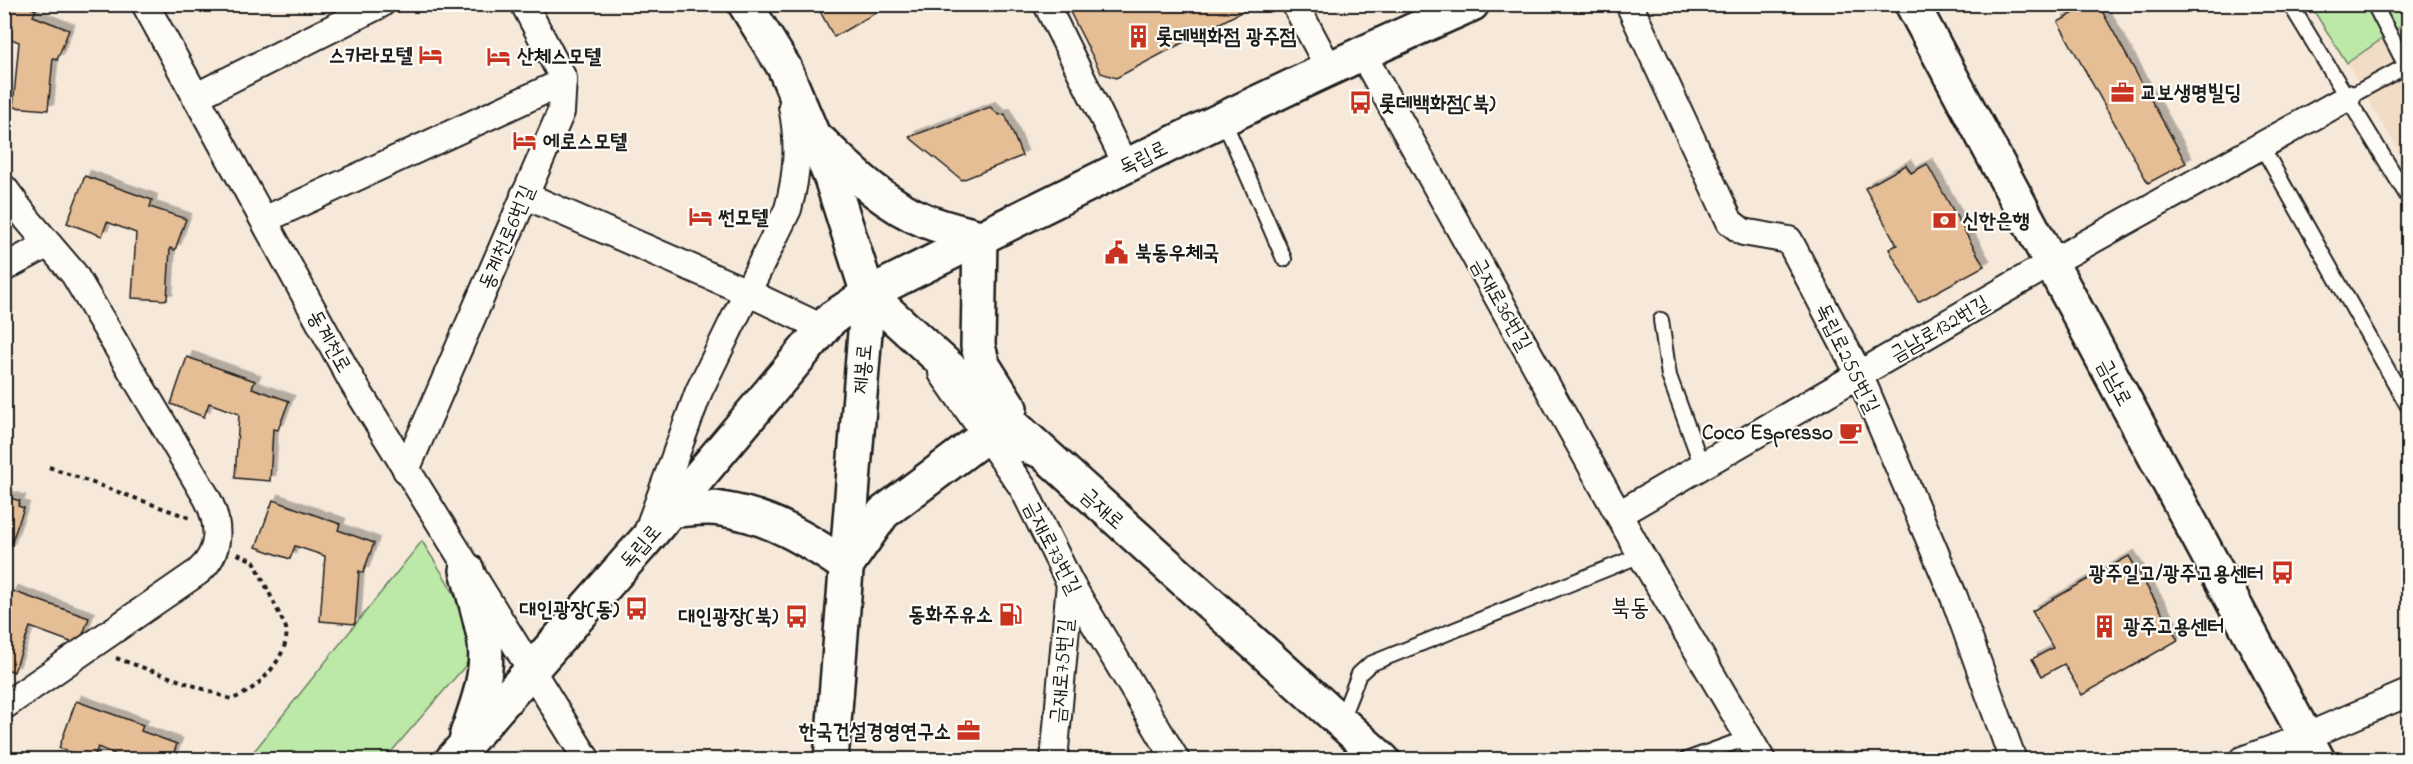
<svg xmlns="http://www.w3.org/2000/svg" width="2413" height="764" viewBox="0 0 2413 764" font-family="'Indie Flower','Poor Story',sans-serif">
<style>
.built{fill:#f1dcc6}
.green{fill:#bce9a7;stroke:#6c8262;stroke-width:1.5}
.building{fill:#e6be96;stroke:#1c1c1c;stroke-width:1.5;filter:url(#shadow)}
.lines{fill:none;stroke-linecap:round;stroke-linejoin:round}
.lane-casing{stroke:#1c1c1c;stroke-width:18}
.street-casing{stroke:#1c1c1c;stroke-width:30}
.secondary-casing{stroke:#1c1c1c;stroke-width:38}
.path{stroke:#1c1c1c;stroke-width:4;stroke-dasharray:4.5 4.5;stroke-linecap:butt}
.lane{stroke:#fdfcf7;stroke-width:14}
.street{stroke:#fdfcf7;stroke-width:26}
.secondary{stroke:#fdfcf7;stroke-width:33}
.labels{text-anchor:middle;stroke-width:4.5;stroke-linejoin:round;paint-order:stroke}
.poi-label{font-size:21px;font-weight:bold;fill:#1c1c1c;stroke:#fdfcf7;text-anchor:start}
.street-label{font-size:21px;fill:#1c1c1c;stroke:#fdfcf7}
.quarter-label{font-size:24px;fill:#1c1c1c;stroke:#fdfcf7}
</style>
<defs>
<filter id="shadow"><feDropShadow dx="5.5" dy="-5.5" stdDeviation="0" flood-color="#0004"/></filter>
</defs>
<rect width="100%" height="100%" fill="#f6e9da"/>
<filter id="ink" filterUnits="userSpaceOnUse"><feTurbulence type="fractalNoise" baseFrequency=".0167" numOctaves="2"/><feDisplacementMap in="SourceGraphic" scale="12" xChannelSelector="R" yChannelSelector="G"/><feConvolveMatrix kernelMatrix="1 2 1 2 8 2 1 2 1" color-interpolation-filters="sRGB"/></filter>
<g filter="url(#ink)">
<polygon class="built" points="2408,21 2408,167 2347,63"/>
<g class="green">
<polygon points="2310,5 2408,5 2408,21 2347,63"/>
<path d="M422 541C440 572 485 629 466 665L385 759 247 760Z"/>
</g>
<g class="building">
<polygon points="4,4 21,4 36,10 33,16 69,30 57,60 53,58 48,110 13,107 19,42 4,36"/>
<polygon points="816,4 891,4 834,37"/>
<polygon points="1066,4 1250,4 1245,10 1116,78 1101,73"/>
<polygon points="2090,4 2098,4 2186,163 2148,183 2058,22"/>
<polygon points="990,107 999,115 1005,114 1022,156 962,180 909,137"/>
<polygon points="1927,164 1984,266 1918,302 1889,249 1897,245 1865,188 1906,165 1911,173"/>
<polygon points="85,176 152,200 150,207 186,219 175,250 170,248 167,300 132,298 136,233 107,222 102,236 67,223"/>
<polygon points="187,357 255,381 252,388 289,401 278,430 273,429 270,481 235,478 239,414 209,403 204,417 171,404"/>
<polygon points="4,496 20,501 18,506 24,508 9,549 4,548"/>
<polygon points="273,500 340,524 338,530 374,543 363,573 359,571 355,624 320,621 325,556 295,546 290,559 256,547"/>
<polygon points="2129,556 2178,640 2082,695 2064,664 2042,676 2032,659 2053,648 2032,611"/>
<polygon points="12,591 89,618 79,645 30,627 14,672 4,668 4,610"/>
<polygon points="76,701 143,725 141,731 177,744 171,760 127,760 98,747 93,760 90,760 59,748"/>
</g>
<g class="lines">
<defs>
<g id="lane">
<polyline points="1040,4 1121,167"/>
<polyline points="1052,4 1130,163"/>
<polyline points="2290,4 2408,197"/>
<polyline points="2374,4 2406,66 2408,66"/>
<polyline points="2347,98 2406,66 2408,70"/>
<polyline points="1223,119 1284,259"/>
<polyline points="2261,145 2408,406"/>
<polyline points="1661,320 1669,376 1702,466"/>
<polyline points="1341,720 1359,674 1370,664 1641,555"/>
<polyline points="1686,760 1750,737"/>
</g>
<g id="street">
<polyline points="145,4 353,383 587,760"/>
<polyline points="1295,4 1329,68"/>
<polyline points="1629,4 1730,222 1743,232 1789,240 1859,374 1954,597 2013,760"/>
<polyline points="1362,53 1641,555 1762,760"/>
<polyline points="195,97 381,4"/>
<path d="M4 188 27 219 74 274 207 498C220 523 222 552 198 572L4 706"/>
<polyline points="524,195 747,292 823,328"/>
<polyline points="264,220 563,82"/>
<polyline points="4,268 48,244"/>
<polyline points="942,373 1023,488 1070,583 1176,760"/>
<polyline points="406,470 561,112 563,78 524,4"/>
<polyline points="1619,514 2051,263 2347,98"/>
<path d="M648 530 699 391 788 209C798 173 799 142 792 106"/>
<polyline points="1054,760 1070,583"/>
<polyline points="2242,760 2305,737 2408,693"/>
</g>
<g id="secondary">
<polyline points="745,4 784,67 831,178 868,294 831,760"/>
<polyline points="1912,4 2318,760"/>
<path d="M821 142C853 173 884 204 926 221 943 228 962 232 980 237L978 346 983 365 1010 408"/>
<polyline points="868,294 1383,760"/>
<path d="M670 510C686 510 705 506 721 509 769 516 807 539 846 566L883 513 979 441C998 434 1017 443 1035 449"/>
<path d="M467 734C477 705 489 675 485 643 481 618 473 594 467 570"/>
<path d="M452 760 644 542 832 318 868 294C1068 194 1268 94 1472 4"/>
</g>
</defs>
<use href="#lane" class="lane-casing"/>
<use href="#street" class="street-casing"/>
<use href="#secondary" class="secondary-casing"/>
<g class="path">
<polyline points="49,467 190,518"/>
<path d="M116 658 231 699C256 693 291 655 286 628L254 561 235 553"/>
</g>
<use href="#lane" class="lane"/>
<use href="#street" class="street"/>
<use href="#secondary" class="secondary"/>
</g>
</g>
<defs>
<symbol id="building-bare" viewBox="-9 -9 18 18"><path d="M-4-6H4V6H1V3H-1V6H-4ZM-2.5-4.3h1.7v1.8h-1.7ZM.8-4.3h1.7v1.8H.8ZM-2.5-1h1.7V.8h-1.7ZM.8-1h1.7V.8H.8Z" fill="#c8321e" stroke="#fdfcf7" stroke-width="2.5" paint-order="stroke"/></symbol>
<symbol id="hotel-bare" viewBox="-9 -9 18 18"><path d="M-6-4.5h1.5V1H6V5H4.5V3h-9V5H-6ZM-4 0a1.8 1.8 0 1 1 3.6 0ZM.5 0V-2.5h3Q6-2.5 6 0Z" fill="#c8321e" stroke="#fdfcf7" stroke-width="2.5" paint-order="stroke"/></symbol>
<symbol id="office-bare" viewBox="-9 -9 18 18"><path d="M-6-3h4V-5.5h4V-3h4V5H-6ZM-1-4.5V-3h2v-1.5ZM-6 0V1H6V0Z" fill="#c8321e" stroke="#fdfcf7" stroke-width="2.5" paint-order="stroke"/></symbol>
<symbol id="bus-bare" viewBox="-9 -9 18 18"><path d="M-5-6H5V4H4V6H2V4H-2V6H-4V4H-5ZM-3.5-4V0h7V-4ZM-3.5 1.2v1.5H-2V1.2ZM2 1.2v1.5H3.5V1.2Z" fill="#c8321e" stroke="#fdfcf7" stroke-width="2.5" paint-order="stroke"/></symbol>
<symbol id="bank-bare" viewBox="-9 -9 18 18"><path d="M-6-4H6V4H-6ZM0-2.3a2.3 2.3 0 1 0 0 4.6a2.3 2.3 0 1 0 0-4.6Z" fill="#c8321e" stroke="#fdfcf7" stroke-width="2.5" paint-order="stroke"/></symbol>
<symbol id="civic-bare" viewBox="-9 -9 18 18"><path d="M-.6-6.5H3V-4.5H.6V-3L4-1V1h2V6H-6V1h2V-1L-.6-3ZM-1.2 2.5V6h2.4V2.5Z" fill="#c8321e" stroke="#fdfcf7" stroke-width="2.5" paint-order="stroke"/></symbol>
<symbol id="cafe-bare" viewBox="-9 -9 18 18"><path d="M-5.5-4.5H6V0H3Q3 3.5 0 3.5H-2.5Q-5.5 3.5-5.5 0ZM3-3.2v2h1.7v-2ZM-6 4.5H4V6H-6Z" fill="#c8321e" stroke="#fdfcf7" stroke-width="2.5" paint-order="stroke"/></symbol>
<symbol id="fuel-bare" viewBox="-9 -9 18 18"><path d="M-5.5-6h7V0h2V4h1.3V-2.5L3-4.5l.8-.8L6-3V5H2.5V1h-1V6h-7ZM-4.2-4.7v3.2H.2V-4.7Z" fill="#c8321e" stroke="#fdfcf7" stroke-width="2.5" paint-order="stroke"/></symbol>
</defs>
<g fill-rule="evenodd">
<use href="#building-bare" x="1122" y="20" width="33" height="33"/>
<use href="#hotel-bare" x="414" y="38" width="33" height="33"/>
<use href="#hotel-bare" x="482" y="40" width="33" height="33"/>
<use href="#office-bare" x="2106" y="76" width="33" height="33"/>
<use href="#bus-bare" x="1344" y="86" width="33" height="33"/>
<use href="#hotel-bare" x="508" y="124" width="33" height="33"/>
<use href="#hotel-bare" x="684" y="200" width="33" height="33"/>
<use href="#bank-bare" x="1928" y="204" width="33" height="33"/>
<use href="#civic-bare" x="1100" y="236" width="33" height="33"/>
<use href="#cafe-bare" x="1834" y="416" width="33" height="33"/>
<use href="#bus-bare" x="2266" y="556" width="33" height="33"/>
<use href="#bus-bare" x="620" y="592" width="33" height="33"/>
<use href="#fuel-bare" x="994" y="598" width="33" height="33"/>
<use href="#bus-bare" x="780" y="600" width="33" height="33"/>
<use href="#building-bare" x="2088" y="610" width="33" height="33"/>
<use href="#office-bare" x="952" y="714" width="33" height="33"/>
</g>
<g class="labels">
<g class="poi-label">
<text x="1156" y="43">롯데백화점 광주점</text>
<text x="413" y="62" text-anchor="end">스카라모텔</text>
<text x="517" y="63">산체스모텔</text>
<text x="2140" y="99">교보생명빌딩</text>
<text x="1379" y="110">롯데백화점(북)</text>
<text x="543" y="148">에로스모텔</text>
<text x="718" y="224">썬모텔</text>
<text x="1962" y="227">신한은행</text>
<text x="1135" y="259">북동우체국</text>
<text x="1833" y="439" text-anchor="end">Coco Espresso</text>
<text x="2264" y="580" text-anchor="end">광주일고/광주고용센터</text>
<text x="619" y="616" text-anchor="end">대인광장(동)</text>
<text x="993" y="621" text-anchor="end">동화주유소</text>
<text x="778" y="623" text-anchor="end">대인광장(북)</text>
<text x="2123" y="633">광주고용센터</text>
<text x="951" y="738" text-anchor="end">한국건설경영연구소</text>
</g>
<g class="street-label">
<text transform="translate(1143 157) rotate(-26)" y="7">독립로</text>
<text transform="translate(506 237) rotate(-67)" y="7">동계천로6번길</text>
<text transform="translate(1502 304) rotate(61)" y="7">금재로36번길</text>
<text transform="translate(1939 328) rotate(-30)" y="7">금남로132번길</text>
<text transform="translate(330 341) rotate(61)" y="7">동계천로</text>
<text transform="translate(1848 358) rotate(64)" y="7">독립로255번길</text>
<text transform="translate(862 369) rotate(-85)" y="7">제봉로</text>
<text transform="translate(2115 382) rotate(62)" y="7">금남로</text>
<text transform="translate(1103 508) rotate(42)" y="7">금재로</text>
<text transform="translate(640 546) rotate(-49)" y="7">독립로</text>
<text transform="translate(1053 547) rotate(63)" y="7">금재로73번길</text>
<text transform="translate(1061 671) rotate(-85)" y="7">금재로75번길</text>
</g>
<g class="quarter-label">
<text x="1630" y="615">북동</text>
</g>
</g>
<rect width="2413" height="764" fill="none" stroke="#fdfcf7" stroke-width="24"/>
<rect x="12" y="12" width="2389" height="740" fill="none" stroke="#1c1c1c" stroke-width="2" filter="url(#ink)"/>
</svg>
